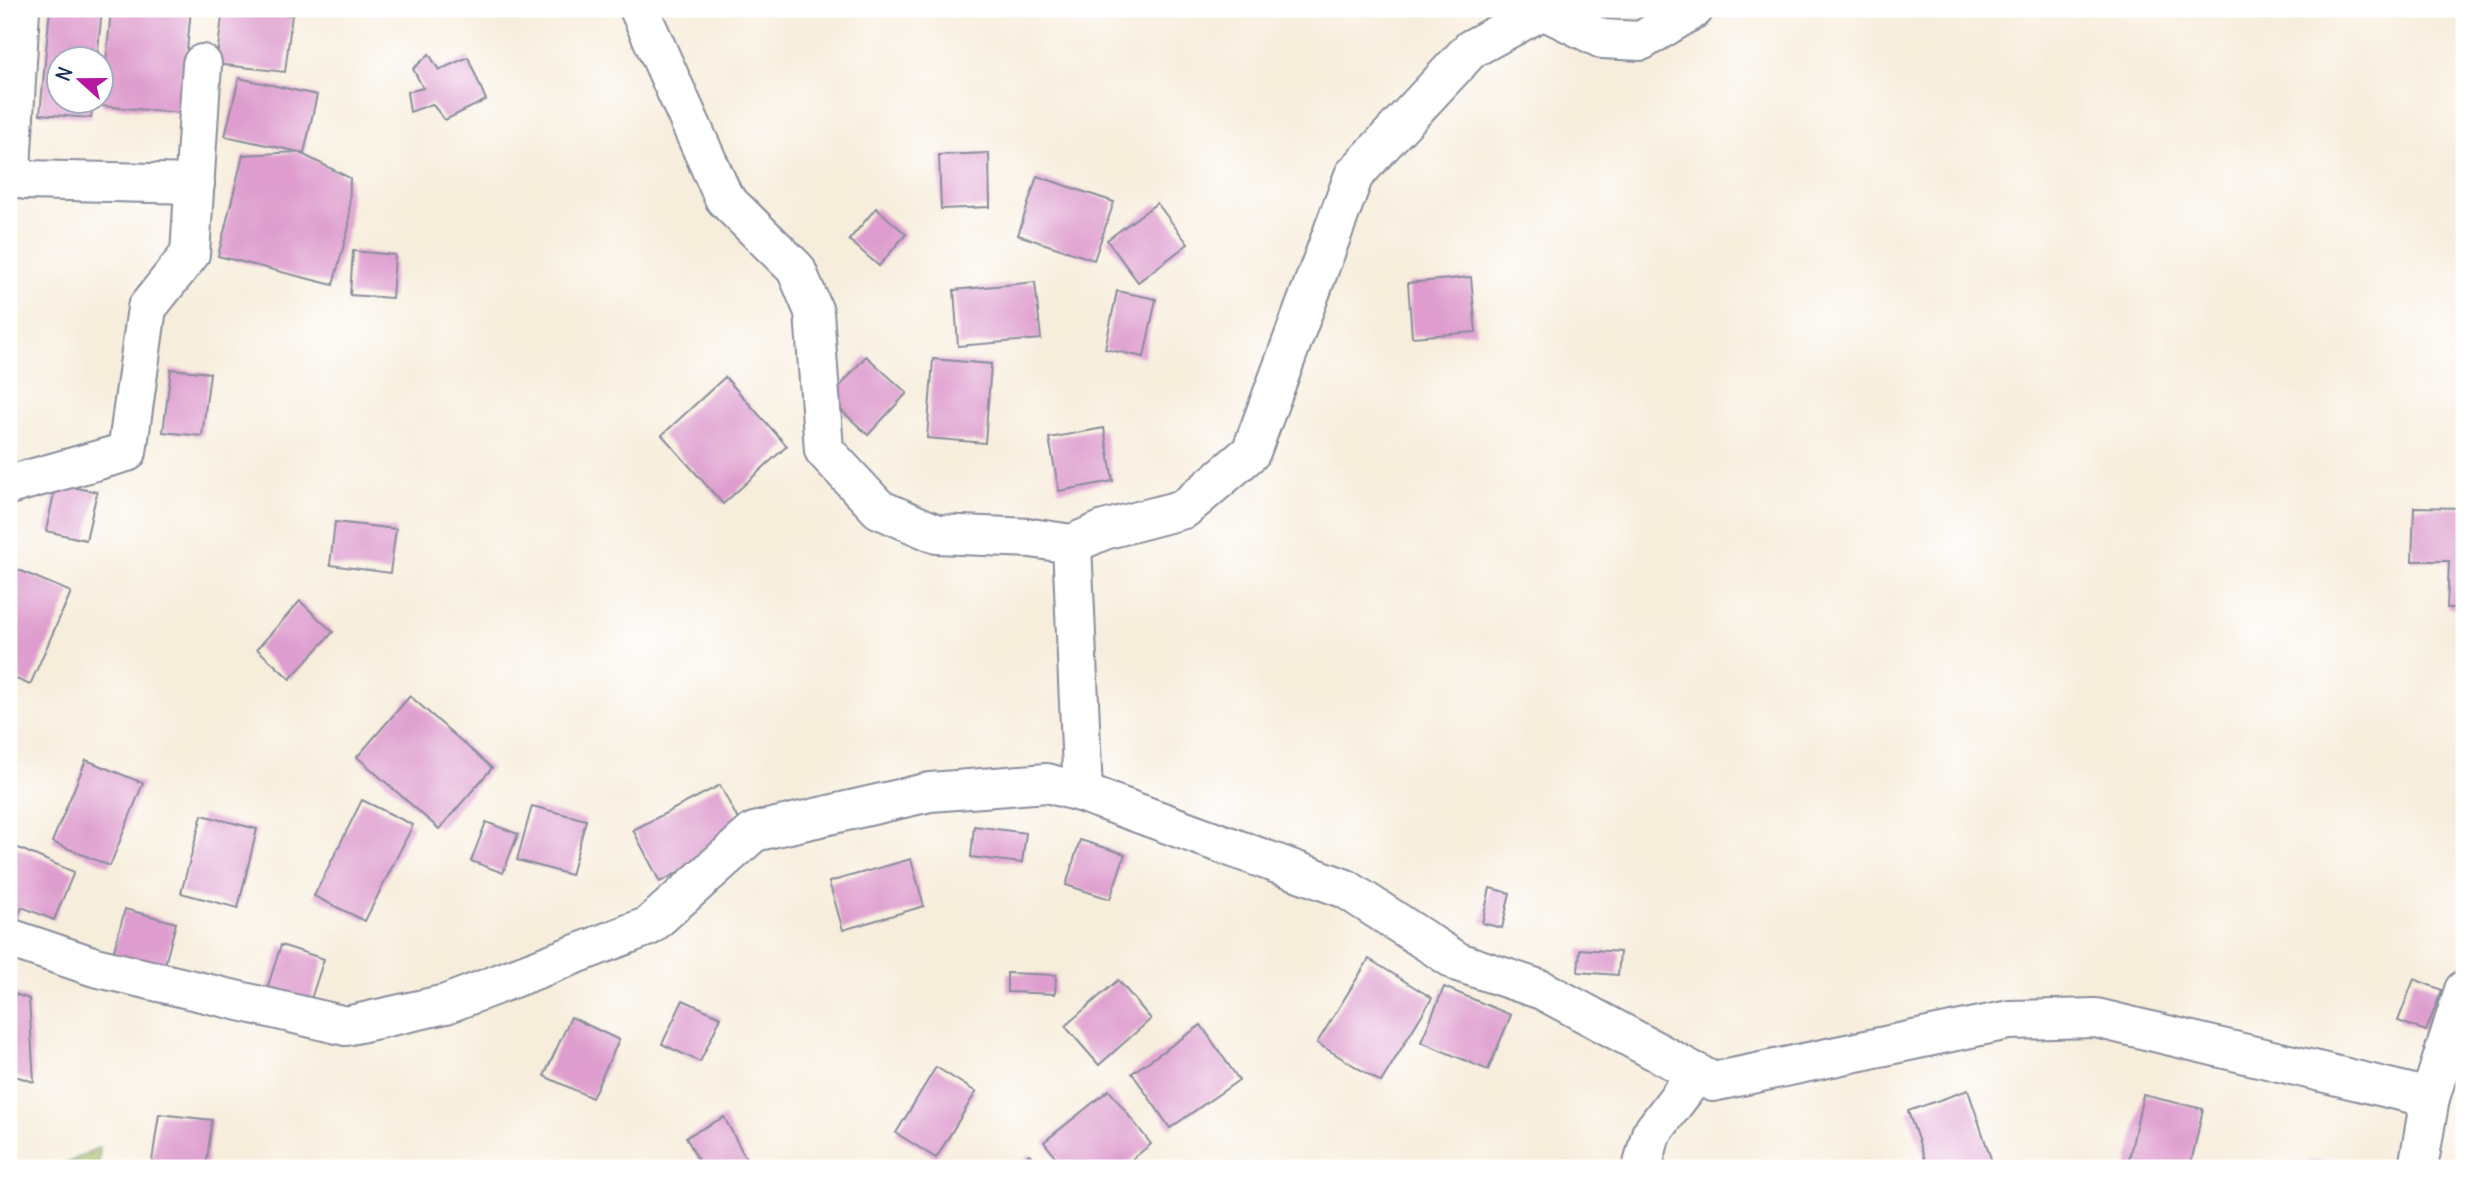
<svg xmlns="http://www.w3.org/2000/svg" width="2473" height="1177" viewBox="0 0 2473 1177" font-family="Delius,sans-serif">
<style>
.grass{fill:url(#grass-tufts);stroke:#607660;stroke-width:2}
.building{fill:#de9dce}
.lines{fill:none;stroke-linecap:round;stroke-linejoin:round}
.minor-casing{stroke:#898e9c;stroke-width:42}
.minor{stroke:#fff;stroke-width:38}
</style>
<defs>
<pattern id="grass-tufts" width="24" height="20" patternUnits="userSpaceOnUse" patternTransform="scale(1.75)"><rect width="24" height="20" fill="#a5bd63"/><path d="M3 7l-1-3M5 7V3M7 7l1-3M15 17l-1-3M17 17v-4M19 17l1-3" fill="none" stroke="#869a55"/></pattern>
</defs>
<rect width="100%" height="100%" fill="#fff"/>
<filter id="ink" filterUnits="userSpaceOnUse"><feTurbulence type="fractalNoise" baseFrequency=".0143" numOctaves="2"/><feDisplacementMap in="SourceGraphic" scale="14" xChannelSelector="R" yChannelSelector="G"/><feConvolveMatrix kernelMatrix="1 2 1 2 8 2 1 2 1" color-interpolation-filters="sRGB"/></filter>
<filter id="wash" filterUnits="userSpaceOnUse"><feTurbulence type="fractalNoise" baseFrequency=".00686" numOctaves="4" result="noise"/><feDisplacementMap in="SourceGraphic" scale="28" xChannelSelector="R" yChannelSelector="G"/><feGaussianBlur stdDeviation="1.57" result="paint"/><feColorMatrix in="noise" values="0 0 0 0 0 0 0 0 0 0 0 0 0 0 0 0 0 1.4 0 .05"/><feComposite in="paint" operator="in"/></filter>
<g filter="url(#wash)">
<rect width="100%" height="100%" fill="#f7eddb"/>
<polygon class="grass" points="100,1147 98,1168 9,1168 9,1166 64,1165"/>
<g id="blocks">
<g class="building">
<polygon points="50,9 102,9 97,60 60,60 60,102 93,102 91,118 40,114"/>
<polygon points="111,9 191,9 181,113 102,106"/>
<polygon points="223,9 292,15 285,72 216,64"/>
<polygon points="429,54 439,70 468,57 486,100 445,120 432,104 410,112 407,92 423,88 413,69"/>
<polygon points="239,78 317,95 304,153 225,136"/>
<polygon points="298,152 350,178 349,226 333,285 218,256 243,155"/>
<polygon points="989,153 990,207 941,209 939,155"/>
<polygon points="1037,176 1114,202 1094,260 1018,235"/>
<polygon points="1157,203 1188,244 1138,282 1107,240"/>
<polygon points="876,208 906,234 879,266 849,240"/>
<polygon points="353,251 395,255 392,298 350,295"/>
<polygon points="1471,277 1476,332 1412,337 1408,283"/>
<polygon points="1035,282 1041,339 958,346 954,290"/>
<polygon points="1117,291 1156,299 1144,357 1105,349"/>
<polygon points="866,356 907,393 868,435 829,399"/>
<polygon points="933,359 991,364 985,443 927,438"/>
<polygon points="171,369 210,373 202,436 163,432"/>
<polygon points="725,377 787,446 723,504 662,435"/>
<polygon points="1104,428 1113,481 1059,491 1049,438"/>
<polygon points="56,484 97,492 86,540 46,531"/>
<polygon points="2414,507 2464,508 2464,608 2447,608 2449,561 2412,561"/>
<polygon points="335,522 396,529 390,573 330,565"/>
<polygon points="9,566 71,592 30,685 9,676"/>
<polygon points="300,601 333,632 290,679 257,649"/>
<polygon points="410,696 492,768 439,829 357,757"/>
<polygon points="86,760 143,783 110,866 52,842"/>
<polygon points="720,785 747,837 660,882 633,830"/>
<polygon points="362,800 413,825 365,921 314,896"/>
<polygon points="532,806 586,820 571,875 517,860"/>
<polygon points="202,815 257,829 238,908 181,893"/>
<polygon points="486,822 518,834 503,873 471,861"/>
<polygon points="974,826 1026,833 1022,863 971,857"/>
<polygon points="1080,840 1125,854 1110,899 1066,885"/>
<polygon points="9,844 74,872 54,920 22,907 15,924 9,921"/>
<polygon points="911,859 924,906 843,930 829,882"/>
<polygon points="1490,888 1510,893 1502,928 1482,923"/>
<polygon points="125,909 176,923 164,968 113,954"/>
<polygon points="281,945 324,959 309,1005 266,992"/>
<polygon points="1580,949 1620,952 1618,975 1578,972"/>
<polygon points="1369,959 1432,998 1381,1082 1317,1043"/>
<polygon points="1007,973 1056,975 1055,994 1007,992"/>
<polygon points="2414,979 2442,990 2426,1031 2398,1021"/>
<polygon points="1118,980 1151,1019 1099,1065 1065,1026"/>
<polygon points="1444,987 1511,1015 1488,1070 1421,1042"/>
<polygon points="9,992 29,999 34,1082 9,1074"/>
<polygon points="683,1000 721,1017 700,1062 662,1044"/>
<polygon points="571,1017 619,1040 592,1098 544,1076"/>
<polygon points="1201,1025 1239,1080 1170,1128 1132,1073"/>
<polygon points="936,1067 976,1092 936,1158 896,1133"/>
<polygon points="1109,1090 1151,1144 1121,1168 1064,1168 1044,1142"/>
<polygon points="1968,1090 1994,1168 1928,1168 1908,1111"/>
<polygon points="2143,1095 2203,1109 2190,1168 2127,1168"/>
<polygon points="159,1114 212,1120 206,1168 151,1168"/>
<polygon points="724,1117 749,1164 742,1168 702,1168 686,1137"/>
<polygon points="1029,1154 1043,1168 1015,1168"/>
<polygon points="2309,1160 2391,1166 2391,1168 2308,1168"/>
</g>
</g>
</g>
<g filter="url(#ink)">
<use href="#blocks" fill-opacity="0" stroke="#898e9c" stroke-width="2"/>
<g class="lines">
<defs>
<g id="minor">
<polyline points="20,9 11,169 26,180 195,184"/>
<polyline points="639,9 724,198 796,269 814,312 824,450 879,509 937,534 1031,538 1072,544 1104,530 1184,509 1251,452 1354,175 1471,49 1543,10 1602,39 1641,41 1694,9"/>
<polyline points="9,485 127,452 147,308 190,254 202,64"/>
<polyline points="1072,544 1083,793"/>
<polyline points="9,938 95,967 346,1026 446,1004 649,926 754,832 930,792 1047,783 1083,793 1346,889 1458,962 1542,990 1713,1082 2009,1020 2096,1018 2430,1098"/>
<polyline points="1642,1168 1651,1134 1697,1073"/>
<polyline points="2418,1168 2430,1098 2464,990"/>
</g>
</defs>
<use href="#minor" class="minor-casing"/>
<use href="#minor" class="minor"/>
</g>
</g>
<rect width="2473" height="1177" fill="none" stroke="#fff" stroke-width="35"/>
<g transform="translate(80 80) rotate(291)"><circle r="33" fill="#ffffff" stroke="#a4acbf" stroke-width="2"/>
<path d="M0-5L12 26L0 18L-12 26Z" fill="#b5179e"/>
<text y="-10" font-size="19" font-weight="bold" text-anchor="middle" fill="#1b2f5e">N</text>
</g>
</svg>
